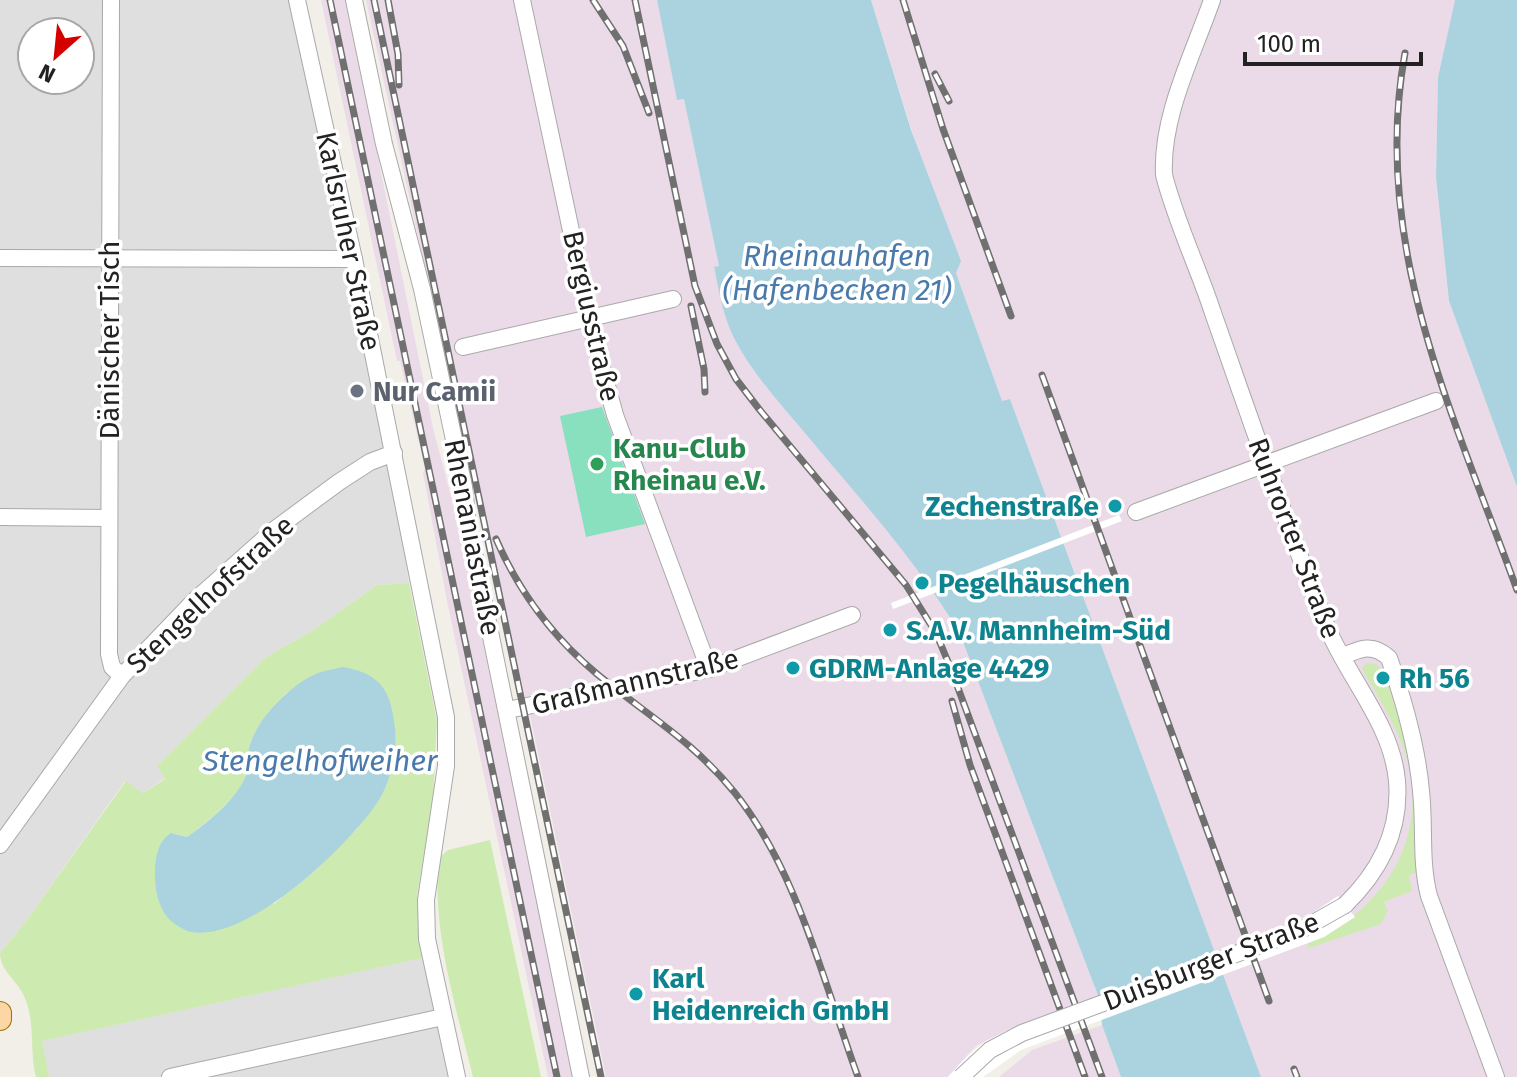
<svg xmlns="http://www.w3.org/2000/svg" width="1517" height="1077" viewBox="0 0 1517 1077" font-family="'Fira Sans',sans-serif">
<style>
.residential{fill:#e0dfdf;fill-rule:evenodd}
.industrial{fill:#ebdbe8}
.grass{fill:#cdebb0;fill-rule:evenodd}
.pitch{fill:#88e0be}
.water{fill:#aad3df}
.pier{fill:#fff}
.lines{fill:none;stroke-linecap:round;stroke-linejoin:round}
.minor-casing{stroke:#a9a9a9;stroke-width:18}
.major-casing{stroke:#a06b00;stroke-width:24}
.minor{stroke:#fff;stroke-width:16}
.major{stroke:#fcd6a4;stroke-width:22}
.rail-casing{stroke:#707070;stroke-width:7}
.rail{stroke:#fff;stroke-width:4;stroke-dasharray:12;stroke-linecap:butt}
.minor-bridge-casing{stroke:#a9a9a9;stroke-width:18;stroke-linecap:butt}
.minor-bridge{stroke:#fff;stroke-width:16}
.worship-dot{fill:#6b7280;stroke:#fff;stroke-width:3}
.leisure-dot{fill:#2e9e5b;stroke:#fff;stroke-width:3}
.culture-dot{fill:#0f9aa8;stroke:#fff;stroke-width:3}
.labels{text-anchor:middle;stroke-width:7;stroke-linejoin:round;paint-order:stroke}
.street-label{font-size:28px;fill:#222;stroke:#fff}
.worship-label{font-size:28px;font-weight:bold;fill:#5b616d;stroke:#fff;text-anchor:start}
.leisure-label{font-size:28px;font-weight:bold;fill:#27864d;stroke:#fff;text-anchor:start}
.culture-label{font-size:28px;font-weight:bold;fill:#0d838f;stroke:#fff;text-anchor:start}
.water-label{font-size:30px;font-style:italic;fill:#4a7aab;stroke:#fff}
</style>
<rect width="100%" height="100%" fill="#f2efe9"/>
<g class="residential">
<path d="M0 0H291L392 475 409 583 377 585 312 631 266 657 157 766 165 778 143 793 125 781 24 924 0 953ZM32 32H80V80H32Z"/>
<polygon points="425,957 457,1077 49,1077 41,1041"/>
</g>
<g class="industrial">
<polygon points="321,0 346,0 433,428 457,519 574,1077 548,1077 448,606 423,473 425,469 400,361 397,361"/>
<polygon points="366,0 657,0 677,99 684,98 719,266 714,268 726,317 735,339 765,385 888,529 926,578 960,634 1099,998 1009,1029 976,1046 948,1077 606,1077 531,720 467,460"/>
<polygon points="871,0 1455,0 1438,77 1436,177 1449,301 1517,487 1517,1077 1261,1077 1010,399 1002,402 956,273"/>
<polygon points="1102,1025 1121,1077 999,1077 1032,1050"/>
</g>
<g class="grass">
<path d="M409 583 437 721 433 800 417 896 422 958 42 1041 49 1077H36C29 1050 36 1022 24 996 17 980 0 971 0 953L24 924 126 781 143 793 165 779 157 766 266 657 312 631 377 585ZM287 692 358 828 316 870 274 904 172 833 187 837C207 822 233 802 245 779 250 769 247 760 249 749 253 727 273 708 287 692Z"/>
<path d="M1366 663 1376 664 1386 674 1381 677 1383 681 1386 680C1401 722 1415 764 1415 809 1416 831 1412 851 1417 873L1409 875 1412 891 1384 902 1388 911 1381 924 1309 948 1307 944C1387 909 1435 831 1402 745 1392 718 1376 693 1362 669Z"/>
<path d="M490 840 541 1077H473C455 1003 433 936 438 859L448 850Z"/>
</g>
<polygon class="pitch" points="602,407 645,524 586,537 560,416"/>
<g class="water">
<path d="M657 0H871L911 130 961 261 956 273 1002 401 1010 399 1261 1077H1121L1102 1025 1099 998 960 634C918 563 867 507 815 445 787 411 754 377 734 338 723 316 719 291 714 267L719 266 684 99 677 100Z"/>
<polygon points="1455,0 1517,0 1517,487 1449,301 1436,177 1438,77"/>
<path d="M343 667C382 674 391 691 395 729 397 752 391 780 379 800 350 845 249 942 191 932 185 931 180 927 175 924 160 914 155 893 155 875 155 859 157 842 171 833L187 837C208 822 232 803 244 780 250 769 247 761 249 749 254 721 292 683 318 673 326 670 335 669 343 667Z"/>
</g>
<g class="pier">
<polygon points="1119,515 1122,521 893,609 891,603"/>
<polygon points="1338,896 1355,917 1324,937 1021,1050 983,1077 948,1077 967,1056 986,1041 1006,1031 1288,925 1308,916"/>
</g>
<g class="lines">
<defs>
<g id="minor">
<polyline points="111,0 109,654 112,667 122,676"/>
<polyline points="297,0 354,259 446,717 446,766 426,900 427,939 457,1077"/>
<polyline points="354,0 384,144 422,289 464,487 468,524 581,1077"/>
<polyline points="522,0 594,339 615,415 709,669"/>
<path d="M1212 0C1193 55 1161 116 1164 175 1176 222 1198 267 1213 313 1250 418 1286 524 1327 627 1348 678 1392 724 1397 781 1401 831 1380 871 1345 905"/>
<polyline points="0,258 354,259"/>
<polyline points="463,347 673,299"/>
<polyline points="1136,512 1436,401"/>
<polyline points="0,517 109,518"/>
<path d="M1342 657C1360 648 1373 643 1389 658 1404 701 1417 745 1421 791 1425 827 1420 861 1429 896L1496 1077"/>
<polyline points="508,710 709,669 852,615"/>
<polyline points="0,845 122,676 193,602 274,530 339,482 370,462 394,453"/>
<polyline points="170,1077 443,1017"/>
</g>
<polyline id="major" points="0,1013 0,1019"/>
</defs>
<use href="#minor" class="minor-casing"/>
<use href="#major" class="major-casing"/>
<use href="#minor" class="minor"/>
<use href="#major" class="major"/>
<defs>
<g id="rail">
<polyline points="330,0 557,1077"/>
<polyline points="374,0 601,1077"/>
<polyline points="388,0 398,54 399,85"/>
<polyline points="593,0 623,46 649,113"/>
<polyline points="635,0 695,286 717,344 736,379 759,409 906,585 936,633 951,669 1102,1077"/>
<polyline points="903,0 943,129 1011,316"/>
<path d="M1405 53C1370 244 1454 416 1517 590"/>
<polyline points="935,74 949,101"/>
<polyline points="691,306 704,369 705,392"/>
<polyline points="1042,375 1269,1001"/>
<path d="M496 539C519 592 553 637 597 674 647 715 693 741 735 793 798 872 824 984 858 1077"/>
<polyline points="952,701 970,765 1085,1077"/>
<polyline points="1294,1069 1297,1077"/>
</g>
</defs>
<use href="#rail" class="rail-casing"/>
<use href="#rail" class="rail"/>
<defs>
<polyline id="minor-bridge" points="961,1077 990,1050 1022,1033 1301,930 1345,905"/>
</defs>
<use href="#minor-bridge" class="minor-bridge-casing"/>
<use href="#minor-bridge" class="minor-bridge"/>
</g>
<circle class="worship-dot" cx="357" cy="391" r="8"/>
<circle class="leisure-dot" cx="597" cy="464" r="8"/>
<g class="culture-dot">
<circle cx="1115" cy="506" r="8"/>
<circle cx="922" cy="583" r="8"/>
<circle cx="890" cy="630" r="8"/>
<circle cx="793" cy="668" r="8"/>
<circle cx="1383" cy="678" r="8"/>
<circle cx="636" cy="994" r="8"/>
</g>
<g class="labels">
<g class="street-label">
<text transform="translate(349 241) rotate(78)" y="10">Karlsruher Straße</text>
<text transform="translate(592 316) rotate(77)" y="10">Bergiusstraße</text>
<text transform="translate(109 340) rotate(-90)" y="10">Dänischer Tisch</text>
<text transform="translate(473 537) rotate(79)" y="10">Rhenaniastraße</text>
<text transform="translate(1295 538) rotate(69)" y="10">Ruhrorter Straße</text>
<text transform="translate(210 594) rotate(-43)" y="10">Stengelhofstraße</text>
<text transform="translate(635 681) rotate(-13)" y="10">Graßmannstraße</text>
<text transform="translate(1211 961) rotate(-21)" y="10">Duisburger Straße</text>
</g>
<g class="worship-label">
<text x="373" y="401">Nur Camii</text>
</g>
<g class="leisure-label">
<text x="613" y="458">Kanu-Club<tspan x="613" dy="32">Rheinau e.V.</tspan></text>
</g>
<g class="culture-label">
<text x="1099" y="516" text-anchor="end">Zechenstraße</text>
<text x="938" y="593">Pegelhäuschen</text>
<text x="906" y="640">S.A.V. Mannheim-Süd</text>
<text x="809" y="678">GDRM-Anlage 4429</text>
<text x="1399" y="688">Rh 56</text>
<text x="652" y="988">Karl<tspan x="652" dy="32">Heidenreich GmbH</tspan></text>
</g>
<g class="water-label">
<text x="837" y="266">Rheinauhafen<tspan x="837" dy="34">(Hafenbecken 21)</tspan></text>
<text x="320" y="771">Stengelhofweiher</text>
</g>
</g>
<g transform="translate(56 56) rotate(207)"><circle r="38" fill="#ffffff" stroke="#a7a7a7" stroke-width="2"/>
<path d="M0-6L14 30L0 20L-14 30Z" fill="#d40000"/>
<text y="-12" font-size="22" font-weight="bold" text-anchor="middle" fill="#222222">N</text>
</g>
<path d="M1245 52v12h176v-12" fill="none" stroke="#222222" stroke-width="4"/>
<text x="1257" y="52" font-size="24" fill="#222222" stroke="#ffffff" stroke-width="6" paint-order="stroke">100 m</text>
</svg>
